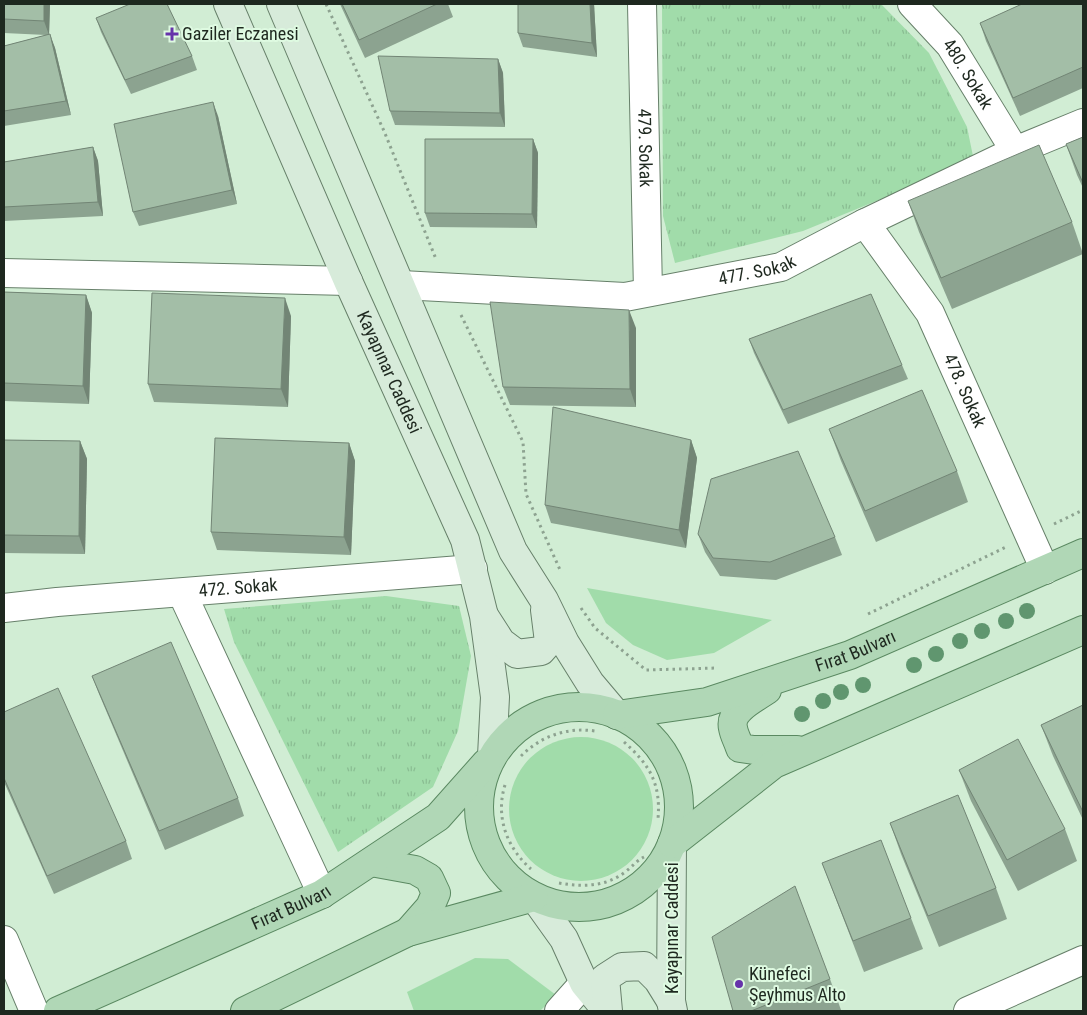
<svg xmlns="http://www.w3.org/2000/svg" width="1087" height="1015" viewBox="0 0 1087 1015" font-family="'Roboto Condensed',sans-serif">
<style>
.grass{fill:#a1dcaa}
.park{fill:url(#park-tufts)}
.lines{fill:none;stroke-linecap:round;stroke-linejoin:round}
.street-casing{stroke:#67806a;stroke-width:30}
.secondary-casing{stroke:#67806a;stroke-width:30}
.primary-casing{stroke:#5a8961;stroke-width:30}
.path{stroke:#8da290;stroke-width:3;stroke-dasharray:2.5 4;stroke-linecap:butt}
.street{stroke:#fff;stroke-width:28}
.secondary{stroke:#d7ebda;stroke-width:28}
.primary{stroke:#b0d7b6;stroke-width:28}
.tree{fill:#60966f}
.wall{fill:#8ca390}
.shaded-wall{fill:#728575}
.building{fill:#a3bea7;stroke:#728575}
.poi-dot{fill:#63a;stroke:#defae1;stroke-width:2}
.labels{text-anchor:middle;stroke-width:4;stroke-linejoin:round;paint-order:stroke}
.poi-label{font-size:18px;fill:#1e281f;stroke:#defae1;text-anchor:start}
.street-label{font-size:18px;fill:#1e281f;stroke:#defae1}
</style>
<defs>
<pattern id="park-tufts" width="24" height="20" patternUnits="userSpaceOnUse" patternTransform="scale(1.25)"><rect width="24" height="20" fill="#a1dcaa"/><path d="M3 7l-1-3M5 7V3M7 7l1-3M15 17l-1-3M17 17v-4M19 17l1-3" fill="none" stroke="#8abd92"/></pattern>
</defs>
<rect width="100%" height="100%" fill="#d1edd4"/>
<g class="grass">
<polygon points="587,588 772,620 714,653 667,660 633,645 606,623"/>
<circle cx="581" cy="809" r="72"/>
<polygon points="475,958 508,959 556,995 540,1011 414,1011 407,992"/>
</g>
<g class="park">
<polygon points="662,4 881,4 929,53 967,127 974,161 803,231 675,263 663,216"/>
<polygon points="386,596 459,606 471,656 458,731 433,787 338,852 234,642 224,609"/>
</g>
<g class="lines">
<defs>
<g id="street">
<path id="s1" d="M642 4 648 292"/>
<path id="s2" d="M912 4 950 45 1015 151"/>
<path id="s3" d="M865 223 930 313 1045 570"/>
<polyline points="4,273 348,281"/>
<path id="s4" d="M401 285 625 297 781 267 865 223 1015 151 1083 123"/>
<polyline points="182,593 322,894"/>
<path id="s5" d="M4 608 57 602 473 569"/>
<polyline points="4,940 34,1011"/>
<polyline points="559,1011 584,983"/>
<polyline points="968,1011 1083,960"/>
</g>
<g id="secondary">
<path id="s6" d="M228 4 348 281 465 540 484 616 495 697 492 756"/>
<polyline points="281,4 513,551 544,600 565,643 590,683 617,715"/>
<polyline points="485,617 501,642 517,654 541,651 549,642 545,610"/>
<polyline points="672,844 671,1001 673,1011"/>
<polyline points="534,897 564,939 584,983 603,1006 604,1011"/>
<polyline points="608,1011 605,978 622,967 644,966 658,980 671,1001"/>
</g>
<g id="primary">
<path d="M767 690C754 699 729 710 733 728 734 735 738 741 740 748L754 750H797"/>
<circle cx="579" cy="807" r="100"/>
<path id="s7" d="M617 715 707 702 850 655 1083 553"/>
<polyline points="672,844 774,764 1083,630"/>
<polyline points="371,862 415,870 429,878 436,893 430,907 408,932"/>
<path id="s8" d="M58 1011 322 894 438 817 486 763"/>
<polyline points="245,1011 408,932 534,897"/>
</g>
</defs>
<use href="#street" class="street-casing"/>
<use href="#secondary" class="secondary-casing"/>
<use href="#primary" class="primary-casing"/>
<g class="path">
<polyline points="326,4 384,131 436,259"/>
<polyline points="461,315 523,442 526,494 561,572"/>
<polyline points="1054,524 1083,510"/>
<polyline points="581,608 595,628 646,670 717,668"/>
<polyline points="868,614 1006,547"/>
<path d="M624 742C650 765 661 784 658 819"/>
<path d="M521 756C541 736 567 727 595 731"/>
<path d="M505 785C495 817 507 848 531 869"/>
<path d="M559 883C582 887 606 887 625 872 632 867 636 861 644 857"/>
</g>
<use href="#street" class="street"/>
<use href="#secondary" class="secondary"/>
<use href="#primary" class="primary"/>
</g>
<g class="tree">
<circle cx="1027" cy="611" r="8"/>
<circle cx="1006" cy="621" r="8"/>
<circle cx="982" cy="631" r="8"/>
<circle cx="960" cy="641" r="8"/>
<circle cx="936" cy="654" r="8"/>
<circle cx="914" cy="665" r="8"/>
<circle cx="863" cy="685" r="8"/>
<circle cx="841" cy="692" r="8"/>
<circle cx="823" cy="701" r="8"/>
<circle cx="802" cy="714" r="8"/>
</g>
<g class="wall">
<polygon points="4,4 50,4 49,34 55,48 71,115 4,126 4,46 46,35 4,33"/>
<polygon points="340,4 448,4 453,17 365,58"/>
<polygon points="594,4 597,57 523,47 518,33"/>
<polygon points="1083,4 1083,88 1020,116 986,41 980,23"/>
<polygon points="96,18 192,56 197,70 131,94 101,32"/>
<polygon points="498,59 503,73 505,127 395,125 390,111"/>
<polygon points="218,116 237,204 139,226 133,212"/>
<polygon points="1083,137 1083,188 1077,175 1066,144"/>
<polygon points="533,139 538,153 537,228 430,227 425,213"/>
<polygon points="93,147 98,161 103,216 4,221 4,162"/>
<polygon points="908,201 1072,222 1083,254 952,309 919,232"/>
<polygon points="4,292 86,295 92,313 89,404 4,401"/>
<polygon points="291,316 288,407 154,402 148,384"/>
<polygon points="636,328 636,407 510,405 503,387"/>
<polygon points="749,339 902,365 908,379 788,424 754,353"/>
<polygon points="829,429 957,471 968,502 876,542 841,461"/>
<polygon points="4,440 80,441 87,459 85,554 4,553"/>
<polygon points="691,440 697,458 686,548 551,523 545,505"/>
<polygon points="349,443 355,461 351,555 217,550 211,532"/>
<polygon points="698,534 835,537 842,555 776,580 720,576 705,552"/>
<polygon points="92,676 238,798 244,816 165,850 99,694"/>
<polygon points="1083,705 1083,820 1053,756 1041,725"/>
<polygon points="4,712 126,841 132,859 54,894 4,782"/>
<polygon points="959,770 1065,829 1077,861 1018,891 971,801"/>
<polygon points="890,823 996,888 1007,919 939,947 901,854"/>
<polygon points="822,863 911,918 923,949 864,972"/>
<polygon points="830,979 841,1010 838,1011 733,1011"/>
</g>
<g class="shaded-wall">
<polygon points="44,4 50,4 49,35 44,21"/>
<polygon points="590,4 594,4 597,57 592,43"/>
<polygon points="50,34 55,48 71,115 66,101"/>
<polygon points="498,59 503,73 505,127 500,113"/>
<polygon points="213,102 218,116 237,204 232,190"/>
<polygon points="533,139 538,153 537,228 532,214"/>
<polygon points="93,147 98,161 103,216 98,202"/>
<polygon points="86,295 92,313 89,404 83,386"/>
<polygon points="285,298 291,316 288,407 281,389"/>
<polygon points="629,310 636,328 636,407 630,389"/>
<polygon points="691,440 697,458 686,548 679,530"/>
<polygon points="80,441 87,459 85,554 79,536"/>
<polygon points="349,443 355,461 351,555 344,537"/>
</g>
<g class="building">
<polygon points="4,4 44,4 44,21 4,19"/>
<polygon points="130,4 167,4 192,56 125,80 96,18"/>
<polygon points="342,4 437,4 359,40"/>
<polygon points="518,4 590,4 592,43 518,33"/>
<polygon points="1022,4 1083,4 1083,67 1013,98 980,23"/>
<polygon points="50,34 66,101 4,111 4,46"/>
<polygon points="378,56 498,59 500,113 390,111"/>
<polygon points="213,102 232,190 133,212 114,124"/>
<polygon points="1083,137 1083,183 1066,144"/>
<polygon points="425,139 533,139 532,214 425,213"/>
<polygon points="1039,145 1072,222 941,278 908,201"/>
<polygon points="93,147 98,202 4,207 4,162"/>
<polygon points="4,292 86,295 83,386 4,383"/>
<polygon points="152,293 285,298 281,389 148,384"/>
<polygon points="871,294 902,365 783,410 749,339"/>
<polygon points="490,302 629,310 630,389 503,387"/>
<polygon points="922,390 957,471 865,511 829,429"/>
<polygon points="553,407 691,440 679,530 545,505"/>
<polygon points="215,438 349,443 344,537 211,532"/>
<polygon points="4,440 80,441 79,536 4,535"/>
<polygon points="798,451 835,537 770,562 713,558 698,534 711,479"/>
<polygon points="171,642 238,798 159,831 92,676"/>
<polygon points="58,688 126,841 47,876 4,778 4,712"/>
<polygon points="1083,705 1083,812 1041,725"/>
<polygon points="1018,739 1065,829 1007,860 959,770"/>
<polygon points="958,795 996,888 928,916 890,823"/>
<polygon points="881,840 911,918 853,941 822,863"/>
<polygon points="795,886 830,979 751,1011 733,1011 712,937"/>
</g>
<g class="poi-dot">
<path d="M169.5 26.5h5v5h5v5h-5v5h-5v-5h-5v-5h5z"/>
<circle cx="739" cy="984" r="5"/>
</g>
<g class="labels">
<g class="poi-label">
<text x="182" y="40">Gaziler Eczanesi</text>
<text x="749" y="980">Künefeci<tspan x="749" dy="21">Şeyhmus Alto</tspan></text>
</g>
<g class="street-label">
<text dy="6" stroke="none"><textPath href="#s2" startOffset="90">480. Sokak</textPath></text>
<text dy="6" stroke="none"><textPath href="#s1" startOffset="144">479. Sokak</textPath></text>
<text dy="6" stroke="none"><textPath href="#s4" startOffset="359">477. Sokak</textPath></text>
<text dy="6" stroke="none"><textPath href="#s6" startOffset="402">Kayapınar Caddesi</textPath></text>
<text dy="6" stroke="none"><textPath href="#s3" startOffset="196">478. Sokak</textPath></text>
<text dy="6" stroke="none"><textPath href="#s5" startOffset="235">472. Sokak</textPath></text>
<text dy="6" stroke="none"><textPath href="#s7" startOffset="248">Fırat Bulvarı</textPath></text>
<text dy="6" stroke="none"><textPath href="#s8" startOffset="255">Fırat Bulvarı</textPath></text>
<text transform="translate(672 928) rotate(-90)" y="6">Kayapınar Caddesi</text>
</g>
</g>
<rect width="1087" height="1015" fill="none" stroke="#1e281f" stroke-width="10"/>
</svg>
